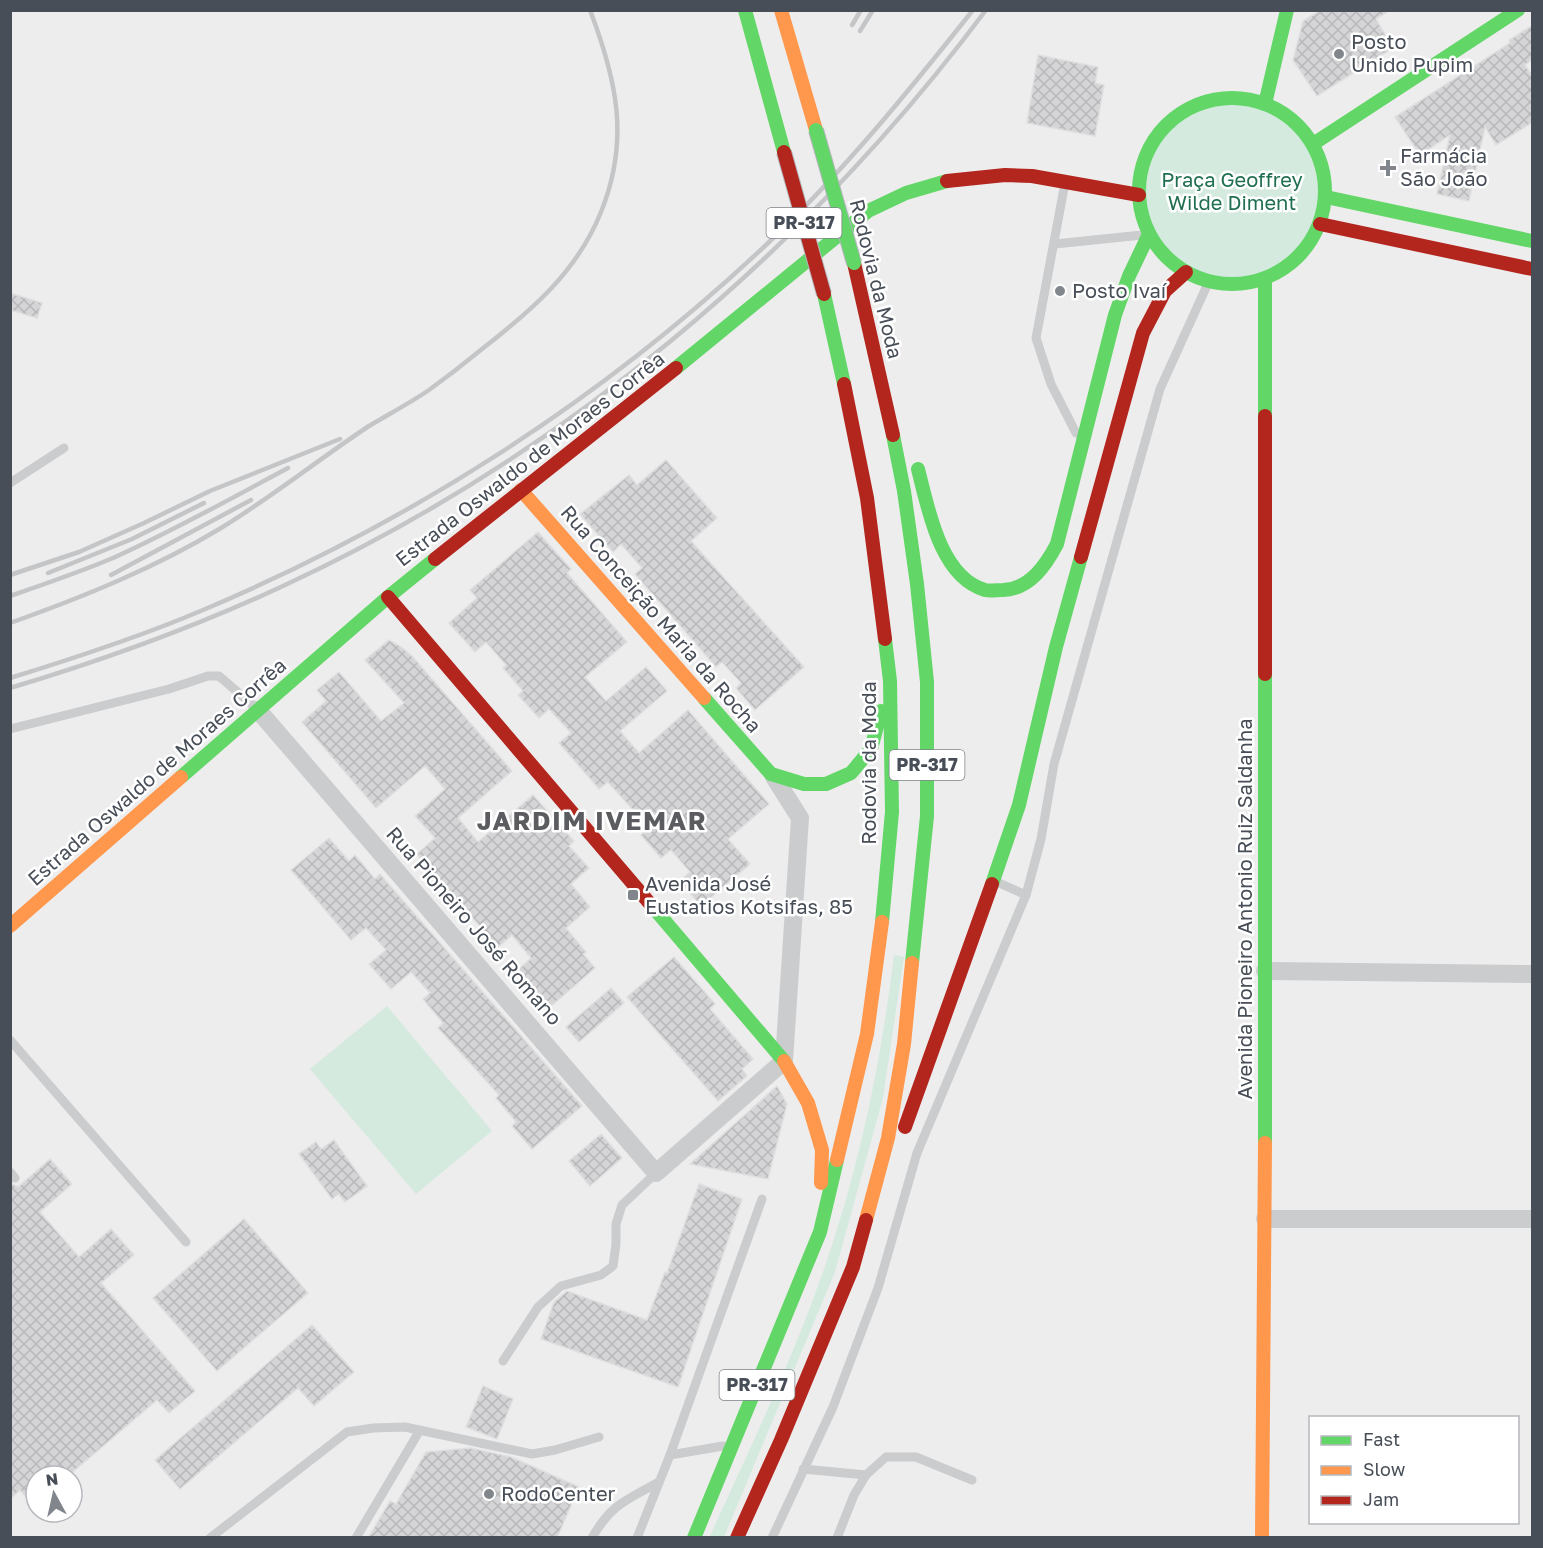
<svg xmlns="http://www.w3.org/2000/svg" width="1543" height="1548" viewBox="0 0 1543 1548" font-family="'Golos Text',sans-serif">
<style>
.green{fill:#d4eadf}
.building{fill:url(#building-cross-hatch);stroke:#dfdfe0;stroke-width:1.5}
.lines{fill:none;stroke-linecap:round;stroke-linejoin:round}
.lane{stroke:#caccce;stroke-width:9}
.street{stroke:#caccce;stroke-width:18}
.fast{stroke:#63d668;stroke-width:14}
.slow{stroke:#ff974d;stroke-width:14}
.jam{stroke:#b3261e;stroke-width:14}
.rail{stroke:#c4c5c7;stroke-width:4.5}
.fast-bridge-casing{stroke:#b3b6bc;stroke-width:16;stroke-linecap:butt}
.jam-bridge-casing{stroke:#b3b6bc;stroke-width:16;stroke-linecap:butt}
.fast-bridge{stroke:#63d668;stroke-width:14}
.jam-bridge{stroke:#b3261e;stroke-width:14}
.poi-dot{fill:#81868c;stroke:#fff;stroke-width:2}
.labels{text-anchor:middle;stroke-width:5;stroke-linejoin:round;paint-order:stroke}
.shield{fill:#fff;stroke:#7e8389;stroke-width:1.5}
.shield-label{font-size:18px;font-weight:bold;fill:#474e57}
.poi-label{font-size:20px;fill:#474e57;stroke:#fff;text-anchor:start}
.park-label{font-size:20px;fill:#216f51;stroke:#fff}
.street-label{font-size:20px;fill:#474e57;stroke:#fff}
.district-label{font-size:26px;font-weight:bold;letter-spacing:1.5px;fill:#5a5c60;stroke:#fff}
</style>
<defs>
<pattern id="building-cross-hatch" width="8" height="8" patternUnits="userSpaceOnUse" patternTransform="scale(1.5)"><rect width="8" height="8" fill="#d5d5d7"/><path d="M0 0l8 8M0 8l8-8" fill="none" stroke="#b8b8bb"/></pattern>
</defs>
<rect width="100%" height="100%" fill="#eeeded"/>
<g class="green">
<circle cx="1232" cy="191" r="93"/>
<path d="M894 955 904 957 883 1098 835 1272 724 1537 709 1538C750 1448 793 1359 825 1266 860 1165 881 1061 894 955Z"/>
<polygon points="387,1006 492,1131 416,1194 310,1069"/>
</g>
<g class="building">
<polygon points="1321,10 1390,10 1376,19 1393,48 1317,96 1293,60 1303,21"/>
<polygon points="1533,25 1533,59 1525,65 1533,77 1533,122 1496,145 1485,127 1469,201 1437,194 1450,135 1420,155 1395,117 1510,43 1509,40"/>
<polygon points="1038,55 1098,67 1095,83 1104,85 1095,136 1027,123"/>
<polygon points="10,293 42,303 37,318 10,310"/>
<polygon points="666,460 717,518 691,541 804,667 755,710 736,688 741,683 722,662 716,667 635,574 642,568 621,544 613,552 580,514 629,475 637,485"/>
<polygon points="538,532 571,569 567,573 627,642 585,677 606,701 646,667 667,691 620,731 639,753 688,710 769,804 728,839 750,864 701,906 680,881 690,872 671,850 661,858 641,835 649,828 608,782 599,789 559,743 571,733 549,709 539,718 518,695 523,691 503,668 506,665 486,642 475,652 449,623 477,598 470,590"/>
<polygon points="389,640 400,646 412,656 512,771 458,818 478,842 533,795 574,841 569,846 589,868 571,884 590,907 566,928 586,952 583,954 595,968 550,1007 518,970 531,958 512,935 498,947 417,854 435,838 415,816 445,789 425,766 376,808 302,722 326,701 317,690 339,672 381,721 404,703 365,660"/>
<polygon points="329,838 349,861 355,855 375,879 380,874 582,1106 532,1149 512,1126 516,1122 496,1098 499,1095 438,1028 443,1023 423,999 430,993 411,972 391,989 369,964 386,950 366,928 351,940 291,870"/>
<polygon points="674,957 715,1004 710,1009 753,1059 742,1069 747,1076 718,1101 627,997"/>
<polygon points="611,988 624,1003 579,1042 566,1027"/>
<polygon points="777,1086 787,1104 768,1179 690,1164"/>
<polygon points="601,1134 622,1158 590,1186 569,1161"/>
<polygon points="334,1140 367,1186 345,1202 339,1194 332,1199 299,1154 316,1142 321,1149"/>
<polygon points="50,1159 72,1184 40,1212 79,1257 111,1229 134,1255 101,1283 195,1391 169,1413 157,1400 68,1476 36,1476 36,1508 20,1490 10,1499 10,1183 18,1187"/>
<polygon points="699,1184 742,1199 678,1387 541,1339 554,1302 567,1291 647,1320 665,1272 667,1273"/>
<polygon points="244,1219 308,1293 217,1371 153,1298"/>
<polygon points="312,1325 354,1372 314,1406 298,1388 180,1489 155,1460"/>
<polygon points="483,1386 513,1399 497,1439 466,1427"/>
<polygon points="471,1448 511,1457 579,1487 557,1538 368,1538 390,1501 396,1504 426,1452"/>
</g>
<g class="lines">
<g class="lane">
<polyline points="1065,183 1036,338 1051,384 1076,433"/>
<polyline points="1055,244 1142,235"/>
<polyline points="10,483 64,448"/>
<polyline points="10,729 169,689 208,676 219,676 256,708"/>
<polyline points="1026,895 1041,839 1054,764 1160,389 1209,281"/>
<polyline points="10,1040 186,1242"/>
<polyline points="10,1172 15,1178"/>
<polyline points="503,1361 538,1307 561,1286 601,1275 613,1266 616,1244 616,1224 622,1205 656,1173"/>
<polyline points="670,1455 723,1446"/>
<polyline points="803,1469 866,1475"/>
<polyline points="210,1538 347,1432 373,1428 405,1427 532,1454 555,1450 599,1437"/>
<polyline points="356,1538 420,1430"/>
<path d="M592 1538C611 1504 627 1500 659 1482"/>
<polyline points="637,1538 670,1455 762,1199"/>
<polyline points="772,1538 833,1407 878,1288 917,1153 1026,895 999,883"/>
<polyline points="837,1538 854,1495 866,1475 886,1457 916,1457 972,1480"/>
</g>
<g class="street">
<polyline points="258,710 656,1173 784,1061 800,818 774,777"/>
<polyline points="1265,971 1532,974"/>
<polyline points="1265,1219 1532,1219"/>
</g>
<g class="fast">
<polyline points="745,10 784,152"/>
<circle cx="1232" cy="191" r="93"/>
<polyline points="1265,104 1287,10"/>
<polyline points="1313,144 1518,10"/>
<polyline points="1326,197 1532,241"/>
<polyline points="1265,280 1265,416"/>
<polyline points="824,294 844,384"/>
<polyline points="676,368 868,211 906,193 947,181"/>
<polyline points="893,435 904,491 917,584 927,682 927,816 912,963"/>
<path d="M918 469C928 508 940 577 985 590 990 591 997 590 1003 590 1030 589 1046 565 1057 544L1115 315 1129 276 1149 234"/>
<polyline points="1265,674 1265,1143"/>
<polyline points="704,698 771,774"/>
<polyline points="771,774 804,784 826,784 851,773 871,749 881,711"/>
<polyline points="181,777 388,597 435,559"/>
<polyline points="992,884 1019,805 1056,647 1081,557"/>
<polyline points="652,906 784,1061"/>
<polyline points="882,922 892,812 890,681 885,639"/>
<polyline points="694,1538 820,1232 837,1160"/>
</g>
<g class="slow">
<polyline points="781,10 816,130"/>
<polyline points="521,490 704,698"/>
<polyline points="10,926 181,777"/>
<polyline points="784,1061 808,1103 822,1150 821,1183"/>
<polyline points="837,1160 867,1034 882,922"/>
<polyline points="866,1220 888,1138 904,1044 912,963"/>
<polyline points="1262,1538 1265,1143"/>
</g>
<g class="jam">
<polyline points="947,181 1005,175 1032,176 1139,195"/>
<polyline points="1320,224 1532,269"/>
<polyline points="854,263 893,435"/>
<polyline points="844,384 867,498 885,639"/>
<polyline points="1265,416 1265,674"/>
<polyline points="1081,557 1143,333 1165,291 1186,272"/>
<polyline points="435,559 676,368"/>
<polyline points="388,597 652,906"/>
<polyline points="905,1127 992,884"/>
<polyline points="737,1538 781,1440 853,1267 866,1220"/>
</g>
<g class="rail">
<polyline points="852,25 861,10"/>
<polyline points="860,31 873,10"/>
<polyline points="48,573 132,539 204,503"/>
<polyline points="10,575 79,552 144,523 210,491 340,439"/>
<polyline points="111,575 251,500"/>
<path d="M10 596C45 584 80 572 113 558 173 531 230 499 288 468"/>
<path d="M10 623C83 597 155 568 221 528 272 497 319 459 369 426 389 414 410 403 429 390 447 377 465 363 482 349 531 311 577 272 601 212 630 140 617 81 590 10"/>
<path d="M10 678C75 658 140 637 203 610 411 522 603 399 767 244 843 172 908 92 973 10"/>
<path d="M10 688C104 660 195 627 283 586 561 457 803 255 986 10"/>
</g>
<defs>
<polyline id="fast-bridge" points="816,130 854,263"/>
<polyline id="jam-bridge" points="784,152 824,294"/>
</defs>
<use href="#fast-bridge" class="fast-bridge-casing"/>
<use href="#jam-bridge" class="jam-bridge-casing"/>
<use href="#fast-bridge" class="fast-bridge"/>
<use href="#jam-bridge" class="jam-bridge"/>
</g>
<g class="poi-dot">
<circle cx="1339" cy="54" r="6"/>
<path d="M1385 159h6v6h6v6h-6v6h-6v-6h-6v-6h6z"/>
<circle cx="1060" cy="291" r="6"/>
<rect x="627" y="889" width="12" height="12" rx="3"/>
<circle cx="489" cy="1494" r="6"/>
</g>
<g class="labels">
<g class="shield">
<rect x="766.5" y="208" width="75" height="30" rx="4.5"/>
<rect x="889.5" y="750" width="75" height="30" rx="4.5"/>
<rect x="719.5" y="1370" width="75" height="30" rx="4.5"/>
</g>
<g class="shield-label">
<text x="804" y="229">PR-317</text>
<text x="927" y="771">PR-317</text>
<text x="757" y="1391">PR-317</text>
</g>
<g class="poi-label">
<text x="1351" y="49">Posto<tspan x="1351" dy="23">Unido Pupim</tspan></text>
<text x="1400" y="163">Farmácia<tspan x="1400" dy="23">São João</tspan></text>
<text x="1072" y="298">Posto Ivaí</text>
<text x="645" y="891">Avenida José<tspan x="645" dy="23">Eustatios Kotsifas, 85</tspan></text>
<text x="501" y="1501">RodoCenter</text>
</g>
<g class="park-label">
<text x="1232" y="187">Praça Geoffrey<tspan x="1232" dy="23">Wilde Diment</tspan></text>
</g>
<g class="street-label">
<text transform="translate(876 279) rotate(76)" y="7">Rodovia da Moda</text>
<text transform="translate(530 459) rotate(-38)" y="7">Estrada Oswaldo de Moraes Corrêa</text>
<text transform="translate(661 619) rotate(49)" y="7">Rua Conceição Maria da Rocha</text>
<text transform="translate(869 763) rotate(-90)" y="7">Rodovia da Moda</text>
<text transform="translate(157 772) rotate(-41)" y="7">Estrada Oswaldo de Moraes Corrêa</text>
<text transform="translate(1245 909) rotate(-90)" y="7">Avenida Pioneiro Antonio Ruiz Saldanha</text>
<text transform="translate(474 926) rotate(49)" y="7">Rua Pioneiro José Romano</text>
</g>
<g class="district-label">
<text x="592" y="830">JARDIM IVEMAR</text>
</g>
</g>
<rect width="1543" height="1548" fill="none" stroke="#474e57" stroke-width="24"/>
<rect x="1309" y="1416" width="210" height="108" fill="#ffffff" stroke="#b5b8bc" stroke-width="1.5"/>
<rect x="1321" y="1436" width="30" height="9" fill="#63d668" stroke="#b5b8bc" stroke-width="1.5"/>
<text x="1363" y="1446" font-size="18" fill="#474e57">Fast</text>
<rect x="1321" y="1466" width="30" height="9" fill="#ff974d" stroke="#b5b8bc" stroke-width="1.5"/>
<text x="1363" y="1476" font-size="18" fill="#474e57">Slow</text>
<rect x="1321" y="1496" width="30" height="9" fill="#b3261e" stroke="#b5b8bc" stroke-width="1.5"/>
<text x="1363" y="1506" font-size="18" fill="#474e57">Jam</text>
<g transform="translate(54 1494) rotate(352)"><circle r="28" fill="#ffffff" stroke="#b5b8bc" stroke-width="1.5"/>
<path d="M0-4.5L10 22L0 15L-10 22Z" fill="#81868c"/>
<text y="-9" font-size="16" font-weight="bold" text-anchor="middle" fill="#474e57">N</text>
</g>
</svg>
